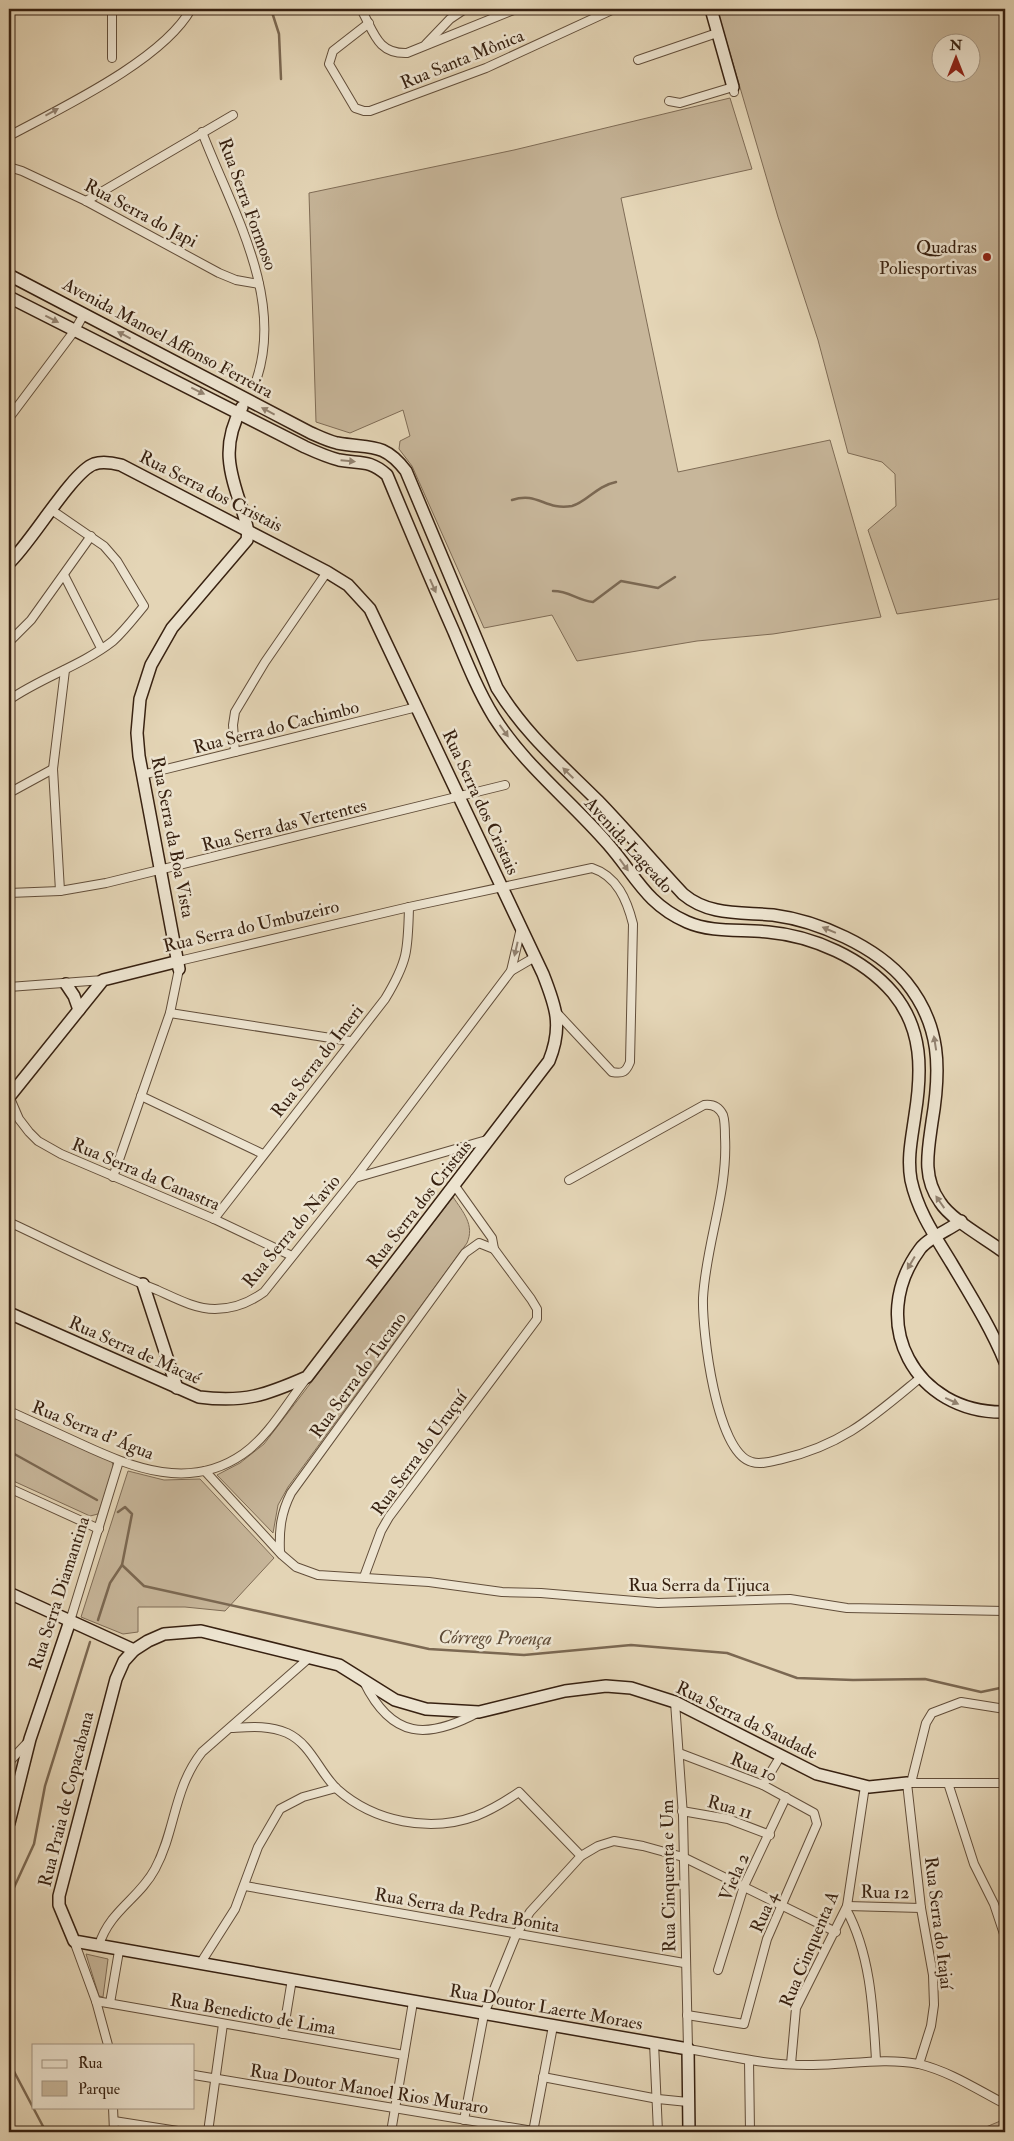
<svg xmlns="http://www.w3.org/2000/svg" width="1014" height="2141" viewBox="0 0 1014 2141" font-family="'IM FELL Double Pica',serif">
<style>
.green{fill:#c7b69a;stroke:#7f6c56;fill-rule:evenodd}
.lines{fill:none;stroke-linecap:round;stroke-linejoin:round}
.stream{stroke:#7b6852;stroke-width:2.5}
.street-casing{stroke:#624e3a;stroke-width:10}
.secondary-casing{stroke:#372111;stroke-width:14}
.street{stroke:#ede4d0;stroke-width:8}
.secondary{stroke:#ede4d0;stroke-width:11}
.oneway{fill:#928270}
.poi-dot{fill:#8f2418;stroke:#ede4d0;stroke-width:2}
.labels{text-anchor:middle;stroke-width:5;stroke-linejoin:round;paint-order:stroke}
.street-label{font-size:18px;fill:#372111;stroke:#ede4d0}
.poi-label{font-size:18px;fill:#372111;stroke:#ede4d0;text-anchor:end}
.water-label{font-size:19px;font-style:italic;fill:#5f4b37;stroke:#ede4d0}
</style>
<rect width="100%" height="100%" fill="#e4d5b6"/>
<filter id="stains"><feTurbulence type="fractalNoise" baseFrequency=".004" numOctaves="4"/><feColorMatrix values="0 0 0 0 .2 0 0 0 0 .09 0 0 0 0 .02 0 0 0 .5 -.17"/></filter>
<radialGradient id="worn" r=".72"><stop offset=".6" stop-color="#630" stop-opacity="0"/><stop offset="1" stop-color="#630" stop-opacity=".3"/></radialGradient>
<g class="green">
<path d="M717 9H1005V598L897 614 868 530 896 506 895 474 882 462 848 453 818 340 778 217ZM942 42H972V72H942Z"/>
<polygon points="730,98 752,169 621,198 678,472 830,440 881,617 773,634 697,641 577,661 552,615 484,628 412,466 399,449 400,441 410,436 403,410 350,433 316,422 309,193 514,150"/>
<path d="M453 1197C463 1212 475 1225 467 1243L288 1487 278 1505 273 1533 217 1475 240 1463 264 1444Z"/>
<polygon points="9,1414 112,1462 114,1468 98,1514 90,1516 9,1479"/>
<polygon points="128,1471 164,1480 200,1479 274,1558 225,1611 185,1607 138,1607 138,1632 123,1634 81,1617"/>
<polygon points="86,1954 108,1959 103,1997 99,1996"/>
<polygon points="1005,2119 1005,2132 984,2132 986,2127"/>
</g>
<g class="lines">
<g class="stream">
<polyline points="271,9 279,34 281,79"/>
<path d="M512 500C538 491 545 511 572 506 587 502 596 486 616 482"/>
<path d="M553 591C570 591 576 600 593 602L621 581 658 588 675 577"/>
<polyline points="9,1451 97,1500"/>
<polyline points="118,1512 125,1507 132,1514 122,1565 144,1586 429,1649 524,1655 631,1645 727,1653 797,1678 853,1680 925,1679 981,1692 1005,1687"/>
<polyline points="98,1620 110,1583 122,1565"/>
<polyline points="9,1940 11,1894 34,1844 45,1786 90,1642"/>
<polyline points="9,2062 46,2132"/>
</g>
<defs>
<g id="street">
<path d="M361 9C374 32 377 54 407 53L516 9"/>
<polyline points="369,23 333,51 329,64 355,108 364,111 370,111 486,68 614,9"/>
<polyline points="426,44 450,19 465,9"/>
<polyline points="112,58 112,9"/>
<polyline points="638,60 717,33"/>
<polyline points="669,101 680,103 733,87 734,92"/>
<path d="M202 132C231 208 284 295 257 378"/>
<path d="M9 136C61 108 163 60 191 9"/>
<polyline points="9,167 22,171 86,201 219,273 236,280 259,284"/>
<polyline points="86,201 233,115"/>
<polyline points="9,418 75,330 84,314"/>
<polyline points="64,575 101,648"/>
<polyline points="9,642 31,620 91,536"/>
<path d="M9 700C42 677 81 666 113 641 124 631 134 618 144 606L117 561 104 546 53 511"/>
<polyline points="235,752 233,725 235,712 265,662 327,572"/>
<polyline points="142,775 417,707"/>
<polyline points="9,793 53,769"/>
<polyline points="60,891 53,769 65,670"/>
<polyline points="9,893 60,891 106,883 505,785"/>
<path d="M179 961 409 907 592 868C617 876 627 900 633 924L630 1062C626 1072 623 1074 612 1072L557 1013"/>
<polyline points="511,971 535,957"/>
<polyline points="9,987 103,980"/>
<polyline points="170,1013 350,1041"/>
<polyline points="9,1096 19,1119 29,1132 38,1141 61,1154 214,1219 292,1256"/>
<polyline points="141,1096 263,1154"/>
<polyline points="113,1177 170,1013 179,969"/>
<polyline points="355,1178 490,1139"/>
<path d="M569 1180 704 1105C712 1104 719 1107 723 1115 725 1121 725 1130 725 1137 728 1193 706 1243 703 1298 702 1330 716 1453 752 1462 761 1465 773 1461 782 1459 843 1445 874 1416 920 1378"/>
<path d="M214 1219 385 999C408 961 408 950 409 907"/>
<path d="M9 1222C58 1245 107 1270 157 1290 175 1298 195 1309 215 1309 234 1309 249 1303 264 1292L355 1178 511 971 521 928"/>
<path d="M9 1411C33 1422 57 1433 81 1444 133 1468 190 1491 243 1454 269 1436 287 1403 306 1379"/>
<polyline points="205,1471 282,1555 296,1567 318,1575 429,1582 502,1592 541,1593 658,1603 790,1599 847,1608 1005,1611"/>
<polyline points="9,1488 99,1529"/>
<path d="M280 1552C279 1529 281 1513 291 1493L465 1253 479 1243 494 1249"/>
<polyline points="364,1577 381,1531 389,1517 537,1319 537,1309 531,1299 494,1249 492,1238 455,1186"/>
<polyline points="70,1621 119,1461"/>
<path d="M364 1682C392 1739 427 1740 479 1712"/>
<path d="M675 1702 683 1816 688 2049C729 2056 771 2066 813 2065 848 2065 883 2057 919 2064 951 2072 976 2089 1005 2104"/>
<path d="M231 1728C250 1727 268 1725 287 1733 311 1744 319 1772 337 1789 374 1822 430 1833 476 1816 491 1810 506 1801 519 1792L581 1856"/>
<polyline points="679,1753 763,1785 814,1813 817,1824 767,1939 744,2024 687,2015"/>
<polyline points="9,1762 27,1743"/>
<polyline points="911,1783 926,1723 932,1713 961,1702 1005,1709"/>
<polyline points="948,1783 974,1864 994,1904 1005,1937"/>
<polyline points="763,1785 780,1757"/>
<polyline points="682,1811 728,1819 770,1835"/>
<polyline points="245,1886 684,1963"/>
<polyline points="847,1906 921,1908"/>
<path d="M846 1909C871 1955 873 2010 876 2060"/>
<polyline points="74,1941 96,2001 108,2045"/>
<path d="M99 1945C110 1910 139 1899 155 1869 176 1830 173 1789 202 1752L309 1658"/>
<polyline points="200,1964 235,1909 258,1847 280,1809 303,1797 336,1788"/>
<polyline points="718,1970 744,1886 786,1797"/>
<polyline points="96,2001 404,2055"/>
<polyline points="110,2003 119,1951"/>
<polyline points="283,2034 292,1979"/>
<polyline points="654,2043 658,2132"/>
<polyline points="749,2060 750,2132"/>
<polyline points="791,2064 796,2008 847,1906 865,1786"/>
<polyline points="919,2064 931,2026 934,2005 933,1975 921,1908 907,1783 1005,1783"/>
<polyline points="194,2075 539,2132"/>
<polyline points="543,2077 658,2099 688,2102"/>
<polyline points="113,2107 114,2132"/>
<polyline points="464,2120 484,2014 516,1935 530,1912 581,1856 598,1846 614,1841 643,1846 683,1857 836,1932"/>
<polyline points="114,2121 184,2132"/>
<polyline points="208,2132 223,2024"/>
<polyline points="391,2132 413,2002"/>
<polyline points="533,2132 553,2026"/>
</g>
<g id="secondary">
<polyline points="711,9 733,87"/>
<path d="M9 275 311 433C320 437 328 441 337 443 369 449 383 441 406 471L497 688C526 735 560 763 598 801 627 831 654 863 683 894 709 916 741 912 773 915 818 921 876 946 906 982 941 1025 941 1069 932 1122 928 1151 922 1177 940 1202 951 1220 987 1239 1005 1253"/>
<path d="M9 297 305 447C316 452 327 457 339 460 360 464 369 459 387 475 409 528 431 580 454 632 466 661 478 691 494 717 525 766 571 801 608 844 636 876 646 904 687 922 712 933 741 929 768 932 813 936 863 958 893 993 923 1029 922 1071 915 1115 912 1137 907 1158 911 1180 918 1212 935 1236 952 1264 971 1296 991 1328 1005 1362"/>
<path d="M9 563C31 543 72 472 94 464 103 461 113 463 121 465L327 572 348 585 370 609 543 974C556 1007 563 1026 549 1061L307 1377C266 1395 244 1403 199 1397L9 1313"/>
<path d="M179 969 139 756 137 733 140 699 151 665 172 628 247 540C249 528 245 520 242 509 229 471 221 445 242 407"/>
<polyline points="66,984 74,996 79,1010"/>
<polyline points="9,1097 103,980 179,961"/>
<path d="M961 1221C949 1230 928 1238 920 1249 866 1322 915 1414 1005 1412"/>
<polyline points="143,1284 177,1388"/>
<polyline points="9,1593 134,1650"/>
<polyline points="9,1823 30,1739 70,1621"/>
<path d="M689 2132 688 2049C483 2013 279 1978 74 1941L59 1905V1896L116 1679 124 1661 134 1650 148 1641 164 1634 201 1631 339 1665 395 1700 426 1709 479 1712 565 1691 606 1686 631 1688 675 1702 817 1774 869 1787 907 1783"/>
</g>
</defs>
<use href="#street" class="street-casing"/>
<use href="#secondary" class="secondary-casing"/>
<use href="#street" class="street"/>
<use href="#secondary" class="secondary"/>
</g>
<defs><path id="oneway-solid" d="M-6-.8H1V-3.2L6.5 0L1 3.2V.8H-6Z" transform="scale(1.25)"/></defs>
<g class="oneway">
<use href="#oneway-solid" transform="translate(52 112) rotate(-29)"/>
<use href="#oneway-solid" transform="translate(52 319) rotate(27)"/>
<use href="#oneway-solid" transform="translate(124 335) rotate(-152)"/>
<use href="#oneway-solid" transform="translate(198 391) rotate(26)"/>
<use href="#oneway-solid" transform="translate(268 411) rotate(-152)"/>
<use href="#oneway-solid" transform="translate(348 461) rotate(5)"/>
<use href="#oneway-solid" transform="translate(433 586) rotate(66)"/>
<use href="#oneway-solid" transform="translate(504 731) rotate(54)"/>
<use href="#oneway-solid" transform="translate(568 773) rotate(-136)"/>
<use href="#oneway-solid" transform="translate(624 865) rotate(54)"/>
<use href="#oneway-solid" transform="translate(829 930) rotate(-157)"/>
<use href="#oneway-solid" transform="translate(516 949) rotate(103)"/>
<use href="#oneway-solid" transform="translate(935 1043) rotate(-99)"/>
<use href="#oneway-solid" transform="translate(940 1202) rotate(-125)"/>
<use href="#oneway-solid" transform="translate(911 1263) rotate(121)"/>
<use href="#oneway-solid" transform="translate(952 1401) rotate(25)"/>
</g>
<circle class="poi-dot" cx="987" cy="257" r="5"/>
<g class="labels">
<g class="street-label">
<text transform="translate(462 59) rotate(-22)" y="6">Rua Santa Mônica</text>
<text transform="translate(248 204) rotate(70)" y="6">Rua Serra Formoso</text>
<text transform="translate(141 213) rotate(28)" y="6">Rua Serra do Japi</text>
<text transform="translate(168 338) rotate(28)" y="6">Avenida Manoel Affonso Ferreira</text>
<text transform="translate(211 491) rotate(27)" y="6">Rua Serra dos Cristais</text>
<text transform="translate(276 727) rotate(-14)" y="6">Rua Serra do Cachimbo</text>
<text transform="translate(481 802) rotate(65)" y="6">Rua Serra dos Cristais</text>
<text transform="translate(284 825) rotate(-14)" y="6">Rua Serra das Vertentes</text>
<text transform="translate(173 837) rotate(79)" y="6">Rua Serra da Boa Vista</text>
<text transform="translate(629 845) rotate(48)" y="6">Avenida Lageado</text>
<text transform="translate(251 926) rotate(-13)" y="6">Rua Serra do Umbuzeiro</text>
<text transform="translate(317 1061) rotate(-52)" y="6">Rua Serra do Imeri</text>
<text transform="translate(146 1174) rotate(23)" y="6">Rua Serra da Canastra</text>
<text transform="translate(419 1204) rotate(-52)" y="6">Rua Serra dos Cristais</text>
<text transform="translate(291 1231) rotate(-50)" y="6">Rua Serra do Navio</text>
<text transform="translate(135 1350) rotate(24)" y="6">Rua Serra de Macaé</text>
<text transform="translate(358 1375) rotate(-54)" y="6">Rua Serra do Tucano</text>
<text transform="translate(93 1430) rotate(22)" y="6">Rua Serra d' Água</text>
<text transform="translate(419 1453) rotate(-54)" y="6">Rua Serra do Uruçuí</text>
<text x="699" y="1591">Rua Serra da Tijuca</text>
<text transform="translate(59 1593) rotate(-72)" y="6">Rua Serra Diamantina</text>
<text transform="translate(747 1720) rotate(26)" y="6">Rua Serra da Saudade</text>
<text transform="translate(754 1767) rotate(23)" y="6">Rua 10</text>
<text transform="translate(66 1799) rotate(-76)" y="6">Rua Praia de Copacabana</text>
<text transform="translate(730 1807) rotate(16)" y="6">Rua 11</text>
<text transform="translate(668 1876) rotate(-91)" y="6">Rua Cinquenta e Um</text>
<text transform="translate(734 1877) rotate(-67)" y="6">Viela 2</text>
<text transform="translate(885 1892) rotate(1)" y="6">Rua 12</text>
<text transform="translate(467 1910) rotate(10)" y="6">Rua Serra da Pedra Bonita</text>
<text transform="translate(764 1912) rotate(-66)" y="6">Rua 4</text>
<text transform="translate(939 1923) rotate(83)" y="6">Rua Serra do Itajaí</text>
<text transform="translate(809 1949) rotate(-67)" y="6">Rua Cinquenta A</text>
<text transform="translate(546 2007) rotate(10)" y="6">Rua Doutor Laerte Moraes</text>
<text transform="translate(253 2014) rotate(10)" y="6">Rua Benedicto de Lima</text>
<text transform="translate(369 2089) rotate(9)" y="6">Rua Doutor Manoel Rios Muraro</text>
</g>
<g class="poi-label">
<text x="977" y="253">Quadras<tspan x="977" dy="21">Poliesportivas</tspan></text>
</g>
<g class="water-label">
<text transform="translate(495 1637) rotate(1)" y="7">Córrego Proença</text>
</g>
</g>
<rect width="1014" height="2141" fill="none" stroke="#e4d5b6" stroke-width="30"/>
<rect x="10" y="10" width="994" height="2121" fill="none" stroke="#372111" stroke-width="2.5"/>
<rect x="15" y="15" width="984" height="2111" fill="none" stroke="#372111"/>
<rect x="32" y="2044" width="162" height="65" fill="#ede4d0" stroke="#a49684"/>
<rect x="42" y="2060" width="25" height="8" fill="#ede4d0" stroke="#a49684"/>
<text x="78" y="2068" font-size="15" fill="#372111">Rua</text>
<rect x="42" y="2081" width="25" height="15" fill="#c7b69a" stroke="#a49684"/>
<text x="78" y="2094" font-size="15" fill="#372111">Parque</text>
<g transform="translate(956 58)"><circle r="24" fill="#ede4d0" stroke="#a49684"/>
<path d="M0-4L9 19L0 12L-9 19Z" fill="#8f2418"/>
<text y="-8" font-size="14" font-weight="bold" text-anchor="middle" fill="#372111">N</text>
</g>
<rect width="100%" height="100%" filter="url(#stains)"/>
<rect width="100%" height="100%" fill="url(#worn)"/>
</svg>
